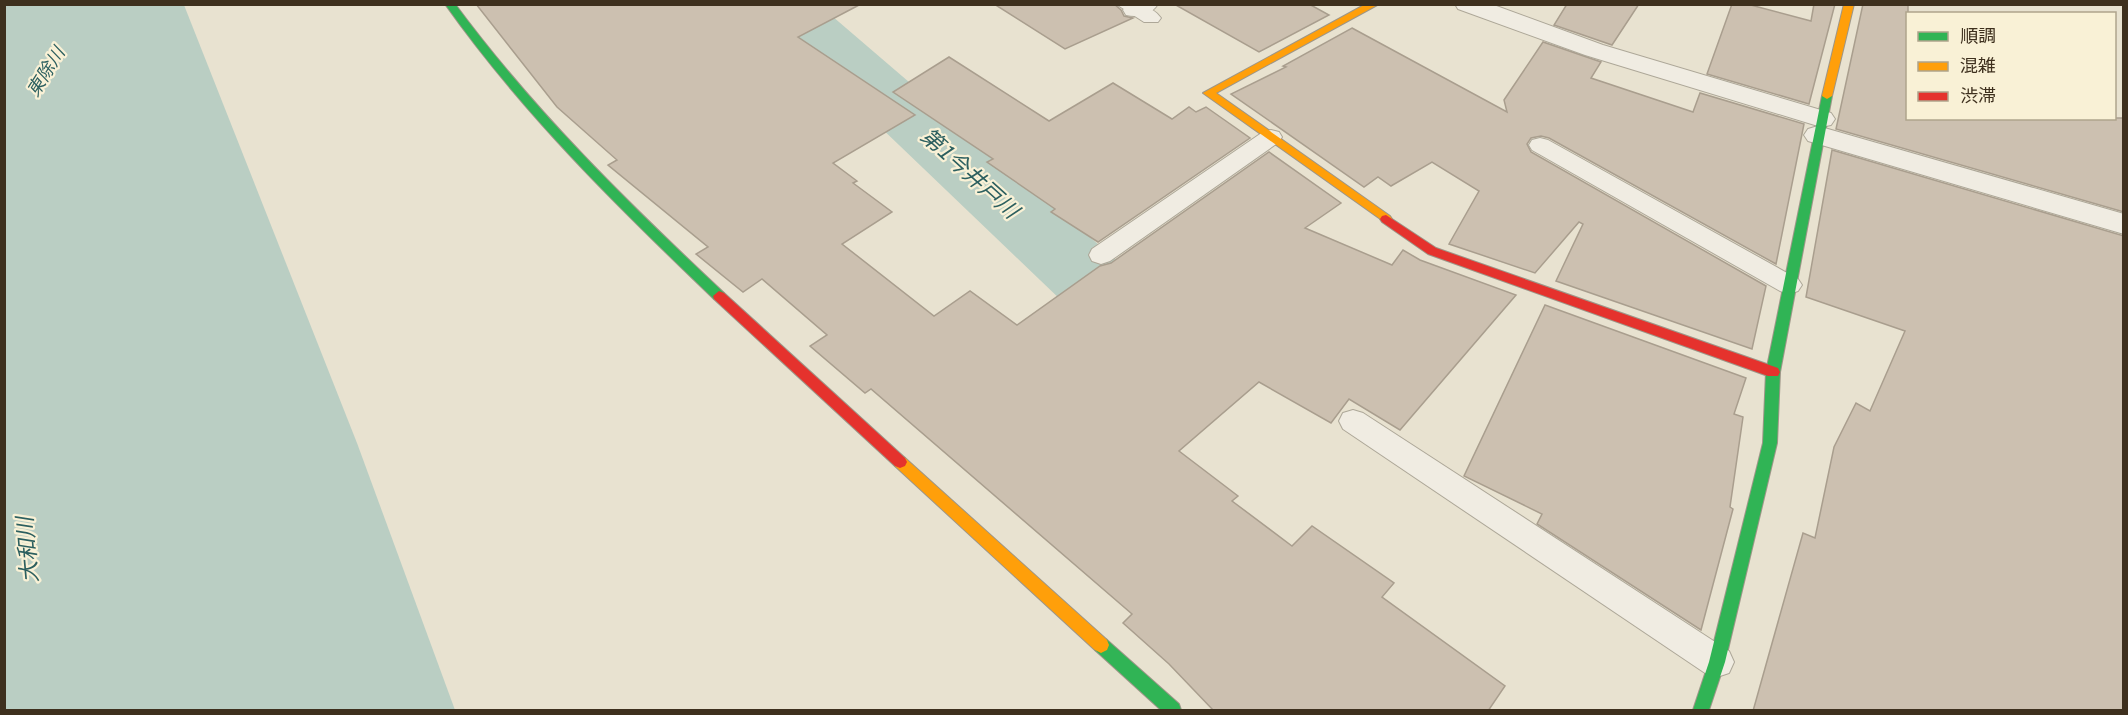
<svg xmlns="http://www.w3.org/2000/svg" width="2128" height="715" viewBox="0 0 2128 715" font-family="Georgia,'Noto Sans JP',serif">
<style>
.water{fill:#bacec3}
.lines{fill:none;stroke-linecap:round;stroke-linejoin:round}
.river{fill:#bacec3;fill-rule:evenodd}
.building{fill:#ccc0b0;stroke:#a99e8e;stroke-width:1.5}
.lane-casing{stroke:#ada798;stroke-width:2}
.street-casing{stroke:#ada798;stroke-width:2}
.fast-casing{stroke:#9d9688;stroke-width:2}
.slow-casing{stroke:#9d9688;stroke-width:2}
.jam-casing{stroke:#9d9688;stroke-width:2}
.lane{fill:#f0ece2;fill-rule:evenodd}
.street{fill:#f0ece2;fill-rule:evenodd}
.fast{fill:#30b455;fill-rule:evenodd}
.slow{fill:#ff9f0a;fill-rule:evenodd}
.jam{fill:#e5322d;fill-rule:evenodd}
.labels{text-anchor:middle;stroke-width:4.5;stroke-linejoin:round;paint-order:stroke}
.far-water-label{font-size:18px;font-style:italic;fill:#2c5f5f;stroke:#f9f1d6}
.water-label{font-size:22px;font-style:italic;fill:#2c5f5f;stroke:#f9f1d6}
</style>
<rect width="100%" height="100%" fill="#e8e2d0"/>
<polygon class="water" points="4,5 184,5 357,443 455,710 5,710"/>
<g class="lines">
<polygon class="river" points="751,4 818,4 1120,263 1195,312 1206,333 1195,354 1166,363 1137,354 1064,303 876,123 760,17"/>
</g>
<g class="building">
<polygon points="476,4 861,4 798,37 915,115 833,163 857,181 853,183 892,212 842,244 934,316 970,291 1017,325 1100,266 1111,263 1269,152 1341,203 1305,228 1392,265 1403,250 1420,260 1516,295 1400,430 1349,399 1331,423 1259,382 1179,451 1238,496 1232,501 1292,546 1312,526 1394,583 1382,597 1505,686 1488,711 1214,711 1169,664 1123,623 1132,614 871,389 865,393 810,346 827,335 762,279 743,292 696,254 708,247 608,165 617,160 557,107"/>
<polygon points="994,4 1114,4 1121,10 1124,16 1133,18 1065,49"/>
<polygon points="1174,4 1309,4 1329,15 1259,52"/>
<polygon points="1567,4 1639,4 1612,45 1554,25"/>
<polygon points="1732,4 1747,4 1811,21 1814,4 1835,4 1809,104 1707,74"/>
<polygon points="1863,4 1908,4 1908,118 2124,118 2124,212 1836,129"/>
<polygon points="1352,28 1507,112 1504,100 1543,42 1601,62 1591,78 1693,112 1700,93 1804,124 1776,264 1549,138 1541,136 1531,138 1527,144 1531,152 1766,286 1752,349 1556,281 1583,224 1579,222 1535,273 1449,244 1479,191 1432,162 1391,186 1378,177 1364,187 1231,94 1286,67 1283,66"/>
<polygon points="949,57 1049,121 1113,83 1172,119 1189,107 1196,112 1206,107 1250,138 1098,242 1051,212 1055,209 987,162 993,159 893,92"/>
<polygon points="1832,150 2124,236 2124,711 1753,711 1803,533 1815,538 1834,447 1856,403 1870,411 1905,331 1806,297"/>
<polygon points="1545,305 1746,378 1734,414 1743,417 1730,507 1733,509 1701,630 1537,524 1542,514 1464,476"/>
</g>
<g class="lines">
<defs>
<g id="lane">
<path d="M1116 4C1133 4 1150 3 1161 18L1158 22H1144Z"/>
<polygon points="1271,130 1279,132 1282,137 1279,142 1110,261 1101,264 1092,261 1089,255 1092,249 1263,132"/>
<polygon points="1540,138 1548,140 1798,279 1802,285 1798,291 1789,294 1780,291 1532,150 1529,145 1532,140"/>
<polygon points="1353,410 1363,413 1729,651 1734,662 1729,673 1717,677 1705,673 1343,429 1339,421 1343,413"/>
</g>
<g id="street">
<path d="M1158 4C1151 15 1138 18 1126 15L1123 10 1127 4Z"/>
<polygon points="1455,4 1491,4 1603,45 1831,113 1835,119 1831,125 1821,127 2124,214 2124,234 1808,141 1804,135 1808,129 1818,126 1585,55 1458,9"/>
</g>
<g id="fast">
<path d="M445 4H455C534 111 627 202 724 293L725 296 724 299H714C618 207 523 114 445 4Z"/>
<polygon points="1827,93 1832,96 1780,372 1777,443 1725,662 1709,710 1693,710 1709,662 1763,443 1766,372 1822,96"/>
<polygon points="1101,637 1107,640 1179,704 1181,710 1161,710 1095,650 1093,645 1095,640"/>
</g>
<g id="slow">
<polygon points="1366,4 1379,4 1216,93 1390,216 1392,219 1390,222 1386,223 1203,93"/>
<polygon points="1844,4 1854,4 1832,96 1827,99 1822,96"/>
<polygon points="900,456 905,458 1107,640 1109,645 1107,650 1101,653 1095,650 895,466 893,462 895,458"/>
</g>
<g id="jam">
<polygon points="1386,215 1436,248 1778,368 1780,372 1778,376 1768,376 1428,254 1382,222 1380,219 1382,216"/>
<polygon points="719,291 724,293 905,458 907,462 905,466 900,468 895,466 714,299 713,296"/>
</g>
</defs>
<use href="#lane" class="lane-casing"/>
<use href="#street" class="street-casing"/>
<use href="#fast" class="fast-casing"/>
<use href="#slow" class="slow-casing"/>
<use href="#jam" class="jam-casing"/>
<use href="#lane" class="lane"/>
<use href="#street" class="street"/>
<use href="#fast" class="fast"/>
<use href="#slow" class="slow"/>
<use href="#jam" class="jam"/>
</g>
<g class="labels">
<g class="far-water-label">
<text transform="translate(46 72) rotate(-58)" y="6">東除川</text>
</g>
<g class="water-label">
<text transform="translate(970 173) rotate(42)" y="8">第1今井戸川</text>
<text transform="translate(27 550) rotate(-95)" y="8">大和川</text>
</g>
</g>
<rect width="2128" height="715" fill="none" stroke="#3e301e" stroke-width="12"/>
<rect x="1906" y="12" width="210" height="108" fill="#f9f1d6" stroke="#aea48c" stroke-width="1.5"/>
<rect x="1918" y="32" width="30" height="9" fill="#30b455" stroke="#aea48c" stroke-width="1.5"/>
<text x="1960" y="42" font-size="18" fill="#3e301e">順調</text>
<rect x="1918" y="62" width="30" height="9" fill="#ff9f0a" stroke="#aea48c" stroke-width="1.5"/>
<text x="1960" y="72" font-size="18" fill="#3e301e">混雑</text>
<rect x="1918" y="92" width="30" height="9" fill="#e5322d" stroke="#aea48c" stroke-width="1.5"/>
<text x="1960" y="102" font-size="18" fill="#3e301e">渋滞</text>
</svg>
